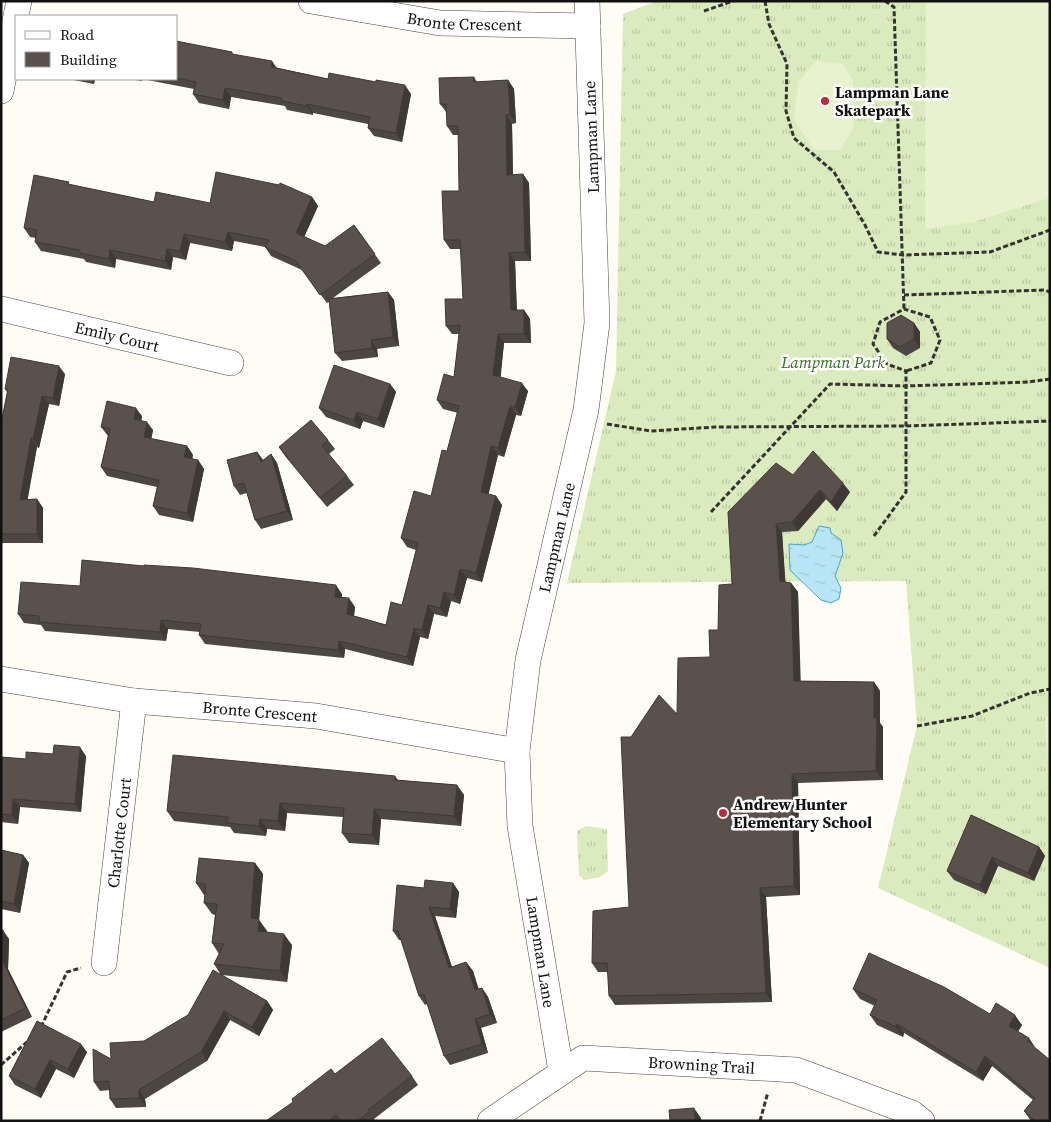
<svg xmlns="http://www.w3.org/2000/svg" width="1051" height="1122" viewBox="0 0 1051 1122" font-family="'Source Serif 4',serif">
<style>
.grass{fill:url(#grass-tufts)}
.pitch{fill:#e9f2cf}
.water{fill:url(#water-ripples);stroke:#40a4ce}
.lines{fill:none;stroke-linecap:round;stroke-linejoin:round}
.street-casing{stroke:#444;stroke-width:26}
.path{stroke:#333;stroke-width:3;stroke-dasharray:5 2.5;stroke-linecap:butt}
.street{stroke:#fff;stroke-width:25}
.wall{fill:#4d4642}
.shaded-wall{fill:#3f3936}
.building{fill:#5a514d;stroke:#3f3936}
.poi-dot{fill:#c3273f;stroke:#fff;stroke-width:2}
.labels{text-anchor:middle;stroke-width:5;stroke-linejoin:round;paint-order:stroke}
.street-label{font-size:16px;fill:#111;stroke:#fff}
.poi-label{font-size:16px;font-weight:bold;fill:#111;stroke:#fff;text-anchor:start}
.park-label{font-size:16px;font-style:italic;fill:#376a20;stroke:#fff}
</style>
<defs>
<pattern id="grass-tufts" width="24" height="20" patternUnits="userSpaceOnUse" patternTransform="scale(1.25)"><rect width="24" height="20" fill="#daebbd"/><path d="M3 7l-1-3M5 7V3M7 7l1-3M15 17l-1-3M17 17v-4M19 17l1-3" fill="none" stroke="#bac8a1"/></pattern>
<pattern id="water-ripples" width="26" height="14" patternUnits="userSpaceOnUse" patternTransform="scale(1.25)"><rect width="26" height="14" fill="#b9e6f6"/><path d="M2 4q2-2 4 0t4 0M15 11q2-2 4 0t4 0" fill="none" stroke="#9ec4d2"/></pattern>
</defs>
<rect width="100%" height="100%" fill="#fffcf5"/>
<g class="grass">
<polygon points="657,1 1050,1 1050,968 878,888 917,726 906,581 567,583 616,371 623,14"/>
<polygon points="586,826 601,828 607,830 608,871 600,877 584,880 579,875 577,831"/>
</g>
<g class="pitch">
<polygon points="926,1 1050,1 1050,198 973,222 925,229"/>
<polygon points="816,61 843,64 853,80 854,127 840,150 814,150 794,120 798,82"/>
<polygon points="1050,715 1050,790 1045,718"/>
</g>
<polygon class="water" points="819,526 830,528 831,533 841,540 843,553 835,576 841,588 839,599 831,603 821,600 790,570 789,544 804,545 812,542"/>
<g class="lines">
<defs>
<g id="street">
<path id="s1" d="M311 1 440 23 588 26"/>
<polyline points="1,91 19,1"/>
<path id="s2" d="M1 309 231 363"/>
<path id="s3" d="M1 679 134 701 316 716 517 751"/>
<path id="s4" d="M104 963 134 701"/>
<path id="s5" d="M561 1071 520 826 517 751 528 660 586 410 597 323 587 1"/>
<path id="s6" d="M490 1121 583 1058 796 1070 912 1113 922 1121"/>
</g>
</defs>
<use href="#street" class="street-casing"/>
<g class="path">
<polyline points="765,1 769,24 787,64 786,111 794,138 834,172 865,225 878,252 903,255 990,252 1050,230"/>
<polyline points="885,1 894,7 904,309"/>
<polyline points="704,11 733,1"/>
<polyline points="904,295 1045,290 1050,292"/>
<polyline points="607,424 651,431 715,427 906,426 1050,421"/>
<polyline points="711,512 830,384 906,386 1028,382 1050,379"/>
<polyline points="874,536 906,492 906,371 887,364 873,344 880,322 904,309 930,317 940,340 931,363 906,371"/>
<polyline points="917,726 972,716 1030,693 1050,689"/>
<polyline points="41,1027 67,972 81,968"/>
<polyline points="1,1065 28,1041"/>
<polyline points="760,1121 768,1092"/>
</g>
<use href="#street" class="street"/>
</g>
<g class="wall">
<polygon points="176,41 234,54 278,68 328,79 411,94 402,142 374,136 368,128 368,124 313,113 313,115 287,110 285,106 231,97 229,109 199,103 193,94 194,89 142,79 176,79"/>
<polygon points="474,77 477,82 508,80 514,89 516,123 512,124 513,175 523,174 529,183 531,261 515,261 517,310 524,310 530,319 531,343 504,343 500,377 528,391 521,416 516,415 504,457 498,455 488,494 496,496 502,505 482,582 467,578 460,604 451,601 447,617 434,614 428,639 420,637 413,666 345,649 344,658 205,644 199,635 200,632 168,629 166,641 45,631 41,625 24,623 18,614 80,586 342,594 342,598 355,607 354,616 386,625 402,605 416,550 407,547 401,538 431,496 447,451 458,413 443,409 437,400 454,377 459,334 452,334 446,326 463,299 461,249 450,249 444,240 459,191 459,135 453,135 447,126 447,113 440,104"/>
<polygon points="68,79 95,79 94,84"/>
<polygon points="128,79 142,79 142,81"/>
<polygon points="71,185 154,202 210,203 312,197 318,206 304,237 325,246 354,225 381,263 333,298 388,292 394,300 399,346 377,349 378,357 342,361 335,353 329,302 327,303 302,270 271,256 265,247 234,241 232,251 190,243 186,260 173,257 171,270 116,259 115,268 86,262 84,259 41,251 35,242 36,238 30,237 24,228"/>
<polygon points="914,323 920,332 920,348 906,356 893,348 887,339"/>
<polygon points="65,374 59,406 49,404 39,448 37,447 27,499 37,499 43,508 43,543 1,543 1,424 7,392 5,389"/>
<polygon points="390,384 396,392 384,428 363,421 360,429 326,417 319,408"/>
<polygon points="142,416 141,420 153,430 151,439 187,446 193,455 192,459 198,460 204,469 193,522 159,515 153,506 157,487 107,476 101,467 108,436 101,427"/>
<polygon points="328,440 335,449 329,454 347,476 354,485 327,507 285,456 279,447"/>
<polygon points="257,452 263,460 271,454 277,463 293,520 261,529 255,520 247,493 240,495 234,486"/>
<polygon points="793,475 850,492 837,511 826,499 798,531 782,532 785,582 791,583 798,592 800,681 874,682 880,691 880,723 883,727 883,780 798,783 800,895 766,897 772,1002 615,1005 609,996 608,972 598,972 592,963 629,907 631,737 677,714 710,657 732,584"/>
<polygon points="53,754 86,756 81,812 20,807 18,824 1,822 1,757 26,759"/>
<polygon points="395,776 398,780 457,785 464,795 461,826 381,819 379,845 349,843 342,833 343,817 287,813 285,831 267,829 266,836 234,833 230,827 174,821 167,811"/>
<polygon points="971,815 1039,847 1045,856 1034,881 998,866 986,894 954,880 947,871"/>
<polygon points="1,850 23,855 29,863 20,913 1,909"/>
<polygon points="255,863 263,874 259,920 267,931 267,932 292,945 287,982 222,975 267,1001 273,1010 259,1036 230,1020 207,1061 145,1099 146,1107 116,1108 110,1099 110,1090 100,1091 94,1082 111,1059 144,1041 188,1015 221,975 214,964 219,954 212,943 215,915 212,914 204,903 205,895 204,895 196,883"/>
<polygon points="453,883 459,892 456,918 435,916 452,967 466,962 473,971 478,989 482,988 488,997 497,1023 481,1028 488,1053 450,1065 444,1056 427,1004 425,1005 419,996 401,940 399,940 393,931 424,888"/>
<polygon points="1,930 9,939 8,969 32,1017 1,1032"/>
<polygon points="853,989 990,1014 1022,1025 1018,1031 1050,1121 1031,1121 1024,1111 1033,1100 992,1066 983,1081 904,1033 903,1037 877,1025 870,1015 875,1006 860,999"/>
<polygon points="37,1021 87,1052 74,1078 56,1069 41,1098 15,1085 9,1076"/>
<polygon points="335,1074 412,1076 418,1085 374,1119 375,1121 266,1121"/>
</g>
<g class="shaded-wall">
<polygon points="272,61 278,70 271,67"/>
<polygon points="91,79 95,79 94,84"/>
<polygon points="508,80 514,89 516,123 510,114"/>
<polygon points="405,85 411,94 402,142 396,133"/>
<polygon points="225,88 231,97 229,109 223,100"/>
<polygon points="307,104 313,113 313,115 307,106"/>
<polygon points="506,115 512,124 513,183 507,175"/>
<polygon points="523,174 529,183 531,261 525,252"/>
<polygon points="312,197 318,206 302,242 296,233"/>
<polygon points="228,232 234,241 232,251 225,242"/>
<polygon points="184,234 190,243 186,260 180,251"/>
<polygon points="167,249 173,257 171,270 165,261"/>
<polygon points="110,250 116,259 115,268 109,259"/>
<polygon points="509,253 515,261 517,319 511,310"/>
<polygon points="388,292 394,300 399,346 393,337"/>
<polygon points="524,310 530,319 531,343 524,334"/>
<polygon points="914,323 920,332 920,348 914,339"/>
<polygon points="498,334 504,343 500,384 493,375"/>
<polygon points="371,340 377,349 378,357 372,348"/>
<polygon points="59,366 65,374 59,406 53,398"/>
<polygon points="522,383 528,391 521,416 515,407"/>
<polygon points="390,384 396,392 384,428 378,419"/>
<polygon points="42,396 49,404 39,448 33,439"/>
<polygon points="510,406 516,415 504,457 498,448"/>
<polygon points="136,408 142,416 140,428 134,419"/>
<polygon points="357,412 363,421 360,429 354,420"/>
<polygon points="147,422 153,430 150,446 144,437"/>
<polygon points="31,438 37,447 26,509 20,500"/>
<polygon points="187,446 193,455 191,466 184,457"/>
<polygon points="491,446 498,455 487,501 481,492"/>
<polygon points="257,452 263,460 261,462"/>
<polygon points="271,454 277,463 293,520 287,511"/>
<polygon points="198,460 204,469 193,522 187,513"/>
<polygon points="843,483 850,492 837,511 831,502"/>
<polygon points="820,490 826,499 798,531 792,522"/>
<polygon points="496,496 502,505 482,582 476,573"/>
<polygon points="37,499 43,508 43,543 37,534"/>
<polygon points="776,524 782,532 786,590 780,581"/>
<polygon points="460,569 467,578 460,604 454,595"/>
<polygon points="791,583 798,592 801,690 794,681"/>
<polygon points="336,585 342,594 341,606 335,597"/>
<polygon points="444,592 451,601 447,617 440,608"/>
<polygon points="349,598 355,607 353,623 347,614"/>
<polygon points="428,605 434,614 428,639 422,630"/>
<polygon points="161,620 168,629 166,641 160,632"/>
<polygon points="414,628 420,637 413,666 407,657"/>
<polygon points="339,641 345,649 344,658 338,650"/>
<polygon points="874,682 880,691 880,723 883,727 883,780 876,771 874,718"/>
<polygon points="80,747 86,756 81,812 75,804"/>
<polygon points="792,774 798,783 800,895 794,886"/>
<polygon points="457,785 464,795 461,826 454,816"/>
<polygon points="13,799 20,807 18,824 12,815"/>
<polygon points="280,803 287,813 285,831 278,821"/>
<polygon points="374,809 381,819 379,845 372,835"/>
<polygon points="260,819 267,829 266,836 259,826"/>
<polygon points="1039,847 1045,856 1034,881 1028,873"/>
<polygon points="23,855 29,863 20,913 14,904"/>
<polygon points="992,857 998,866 986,894 980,885"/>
<polygon points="255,863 263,874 259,920 267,931 266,942 251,918"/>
<polygon points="453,883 459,892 456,918 450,909"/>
<polygon points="760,888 766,897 772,1002 766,993"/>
<polygon points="429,907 435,916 455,976 449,968"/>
<polygon points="3,930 9,939 8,969 32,1017 26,1008 2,960"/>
<polygon points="284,934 292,945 287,982 280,971"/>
<polygon points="466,962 473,971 482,999 475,990"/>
<polygon points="482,988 488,997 497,1023 490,1014"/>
<polygon points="267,1001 273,1010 259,1036 252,1027"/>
<polygon points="224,1011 230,1020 207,1061 201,1052"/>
<polygon points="1015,1015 1022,1025 1016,1035 1009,1026"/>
<polygon points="475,1019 481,1028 488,1053 482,1044"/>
<polygon points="897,1024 904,1033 903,1037 896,1027"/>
<polygon points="1029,1038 1035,1047 1027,1041"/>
<polygon points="81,1044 87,1052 74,1078 68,1069"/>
<polygon points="985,1056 992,1066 983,1081 976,1072"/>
<polygon points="50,1060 56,1069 41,1098 35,1089"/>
<polygon points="139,1090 145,1099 146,1107 139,1098"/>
<polygon points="694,1108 701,1118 701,1121 695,1121"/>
</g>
<g class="building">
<polygon points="176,41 232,52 232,54 272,61 271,67 328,79 329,73 376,82 376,80 405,85 396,133 368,128 370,117 307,104 307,106 281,101 282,98 225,88 223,100 193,94 196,82 176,78"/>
<polygon points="474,77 474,82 508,80 510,114 506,115 507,175 523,174 525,252 509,253 511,310 524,310 524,334 498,334 493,375 522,383 515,407 510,406 498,448 491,446 481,492 496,496 476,573 460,569 454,595 444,592 440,608 428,605 422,630 414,628 407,657 339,641 338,650 199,635 201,624 161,620 160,632 39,622 39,616 18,614 21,582 80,586 82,560 144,566 144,565 193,568 336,585 335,597 349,598 347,614 386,625 391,602 402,605 418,543 401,538 414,491 431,496 442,450 447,451 459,406 437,400 444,374 454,377 460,325 446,326 445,299 463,299 460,240 444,240 442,191 459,191 458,126 447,126 446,104 440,104 439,78"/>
<polygon points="216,172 279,185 280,183 312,197 296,233 325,246 354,225 375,254 320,295 296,261 265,247 269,240 228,232 225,242 184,234 180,251 167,249 165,261 110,250 109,259 80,253 80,250 35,242 37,230 24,228 34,175 69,182 68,184 154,202 156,192 210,203"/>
<polygon points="388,292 393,337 371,340 372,348 335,353 329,299"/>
<polygon points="901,315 914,323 914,339 900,347 887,339 887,323"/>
<polygon points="11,357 59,366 53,398 42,396 33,439 31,438 20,500 37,499 37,534 1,534 1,424 8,389 5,389"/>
<polygon points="334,365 390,384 378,419 357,412 354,420 319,408"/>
<polygon points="107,401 136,408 134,419 147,422 144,437 187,446 184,457 198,460 187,513 153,506 159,480 101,467 110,429 101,427"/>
<polygon points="311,420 328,440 322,446 347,476 320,498 279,447"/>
<polygon points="813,451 843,483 831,502 820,490 792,522 776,524 780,581 791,583 794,681 874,682 874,718 877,718 876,771 792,774 794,886 760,888 766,993 609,996 607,963 592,963 593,911 629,907 621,737 631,737 659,695 677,714 678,658 710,657 709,630 718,630 719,585 732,584 728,512 776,463 793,475"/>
<polygon points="257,452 261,462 271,454 287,511 255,520 244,483 234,486 227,460"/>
<polygon points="54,745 80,747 75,804 13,799 12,815 1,814 1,757 26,759 26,752 53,754"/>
<polygon points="173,755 395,776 395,780 457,785 454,816 374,809 372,835 342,833 344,808 280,803 278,821 260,819 259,826 227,823 228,817 167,811"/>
<polygon points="971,815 1039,847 1028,873 992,857 980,885 947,871"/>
<polygon points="1,850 23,855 14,904 1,901"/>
<polygon points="199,858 255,863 251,918 259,919 258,931 284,934 280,971 214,964 224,944 212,943 217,904 204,903 206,884 196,883"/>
<polygon points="425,880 453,883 450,909 429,907 449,968 466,962 475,990 482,988 490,1014 475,1019 482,1044 444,1056 424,994 419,996 398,931 393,931 397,885 424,888"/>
<polygon points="1,930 3,930 2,960 26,1008 1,1020"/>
<polygon points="869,953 944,987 990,1014 996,1003 1015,1015 1009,1026 1029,1038 1027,1041 1050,1060 1050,1121 1035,1121 1024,1111 1035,1098 985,1056 976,1072 897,1024 896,1027 870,1015 877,1000 853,989"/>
<polygon points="213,970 267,1001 252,1027 224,1011 201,1052 139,1090 139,1098 110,1099 109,1081 94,1082 93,1049 111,1059 110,1043 144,1041 188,1015"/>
<polygon points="37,1021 81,1044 68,1069 50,1060 35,1089 9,1076"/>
<polygon points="382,1038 412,1076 368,1110 369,1112 357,1121 341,1121 336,1115 329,1121 266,1121 293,1102 292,1099 331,1069 335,1074"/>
<polygon points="694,1108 695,1121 670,1121 669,1110"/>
</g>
<g class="poi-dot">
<circle cx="825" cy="101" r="5"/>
<circle cx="723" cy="813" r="5"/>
</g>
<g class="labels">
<g class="street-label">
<text dy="6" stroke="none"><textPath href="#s1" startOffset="155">Bronte Crescent</textPath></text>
<text transform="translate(591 137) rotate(-92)" y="6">Lampman Lane</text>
<text dy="6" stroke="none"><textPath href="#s2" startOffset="119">Emily Court</textPath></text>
<text dy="6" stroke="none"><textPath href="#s5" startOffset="541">Lampman Lane</textPath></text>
<text dy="6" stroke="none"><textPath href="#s3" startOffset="261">Bronte Crescent</textPath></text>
<text dy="6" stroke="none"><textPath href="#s4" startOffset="131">Charlotte Court</textPath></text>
<text transform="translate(541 952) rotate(81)" y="6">Lampman Lane</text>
<text dy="6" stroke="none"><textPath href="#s6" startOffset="231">Browning Trail</textPath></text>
</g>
<g class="poi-label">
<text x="835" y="98">Lampman Lane<tspan x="835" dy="18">Skatepark</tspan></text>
<text x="733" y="810">Andrew Hunter<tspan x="733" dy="18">Elementary School</tspan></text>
</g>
<g class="park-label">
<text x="833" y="368">Lampman Park</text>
</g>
</g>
<rect width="1051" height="1122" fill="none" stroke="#111111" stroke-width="5"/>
<rect x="15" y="15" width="162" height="65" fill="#ffffff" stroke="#a0a0a0"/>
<rect x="25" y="31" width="25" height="8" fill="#ffffff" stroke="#a0a0a0"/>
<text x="60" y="40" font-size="15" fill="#111111">Road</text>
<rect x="25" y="52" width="25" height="15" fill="#5a514d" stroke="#a0a0a0"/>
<text x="60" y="65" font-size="15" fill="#111111">Building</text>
</svg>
